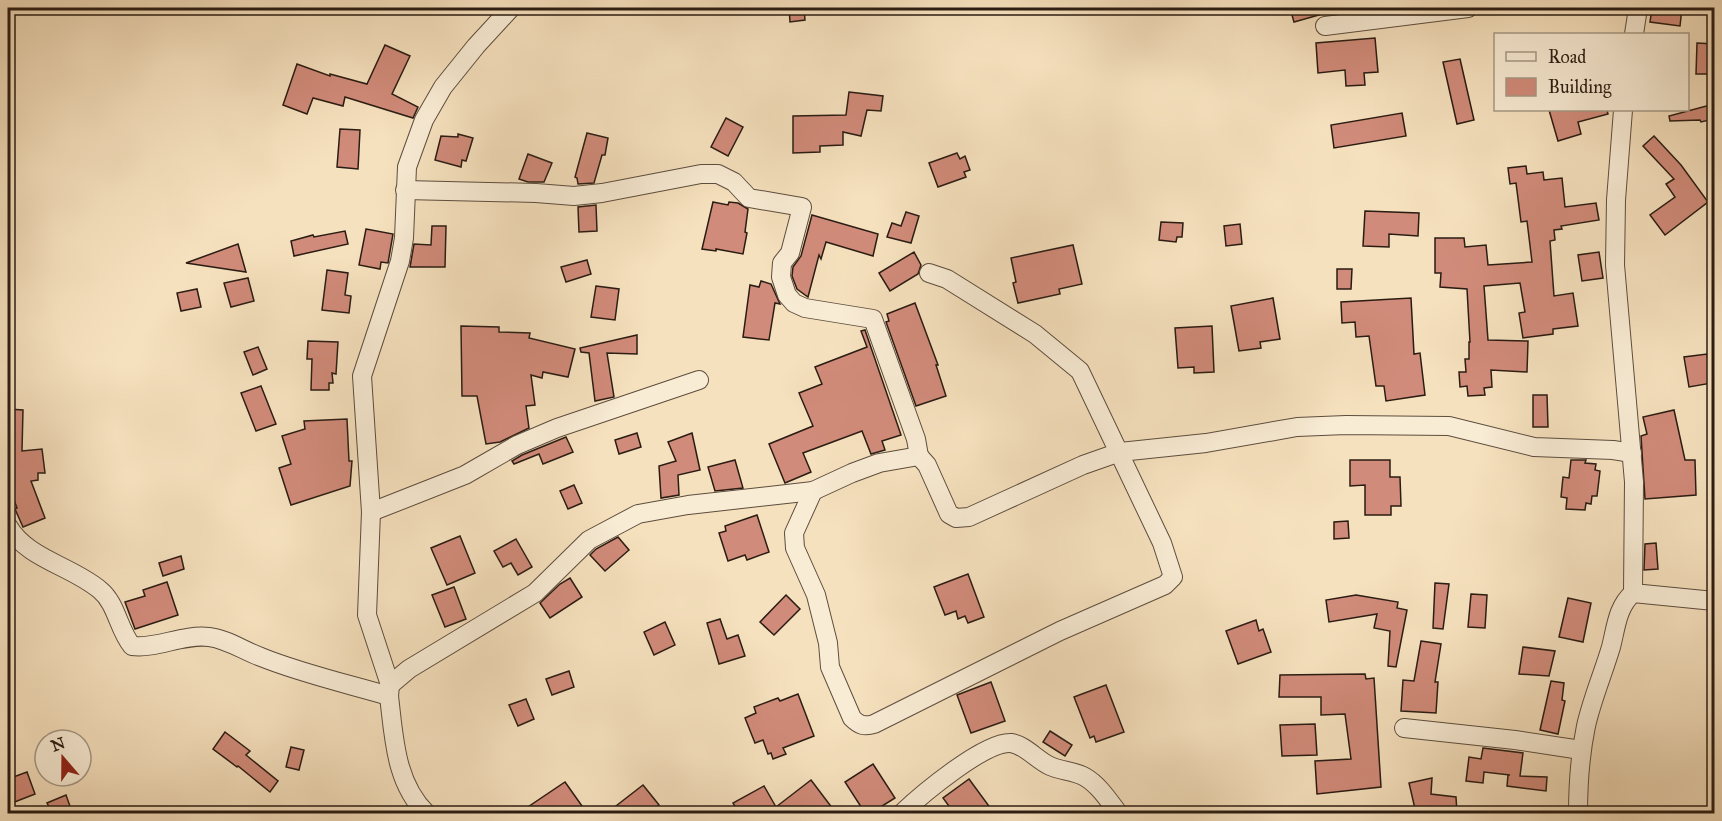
<svg xmlns="http://www.w3.org/2000/svg" width="1722" height="821" viewBox="0 0 1722 821" font-family="'IM FELL Great Primer',serif">
<style>
.building{fill:#d18b7a;stroke:#2a1c13;stroke-width:1.5}
.lines{fill:none;stroke-linecap:round;stroke-linejoin:round}
.minor-casing{stroke:#5d4d3e;stroke-width:20}
.minor{stroke:#f9ecd5;stroke-width:18}
</style>
<rect width="100%" height="100%" fill="#f6e1be"/>
<filter id="stains"><feTurbulence type="fractalNoise" baseFrequency=".00333" numOctaves="4"/><feColorMatrix values="0 0 0 0 .2 0 0 0 0 .09 0 0 0 0 .02 0 0 0 .5 -.17"/></filter>
<radialGradient id="worn" r=".72"><stop offset=".6" stop-color="#630" stop-opacity="0"/><stop offset="1" stop-color="#630" stop-opacity=".3"/></radialGradient>
<g class="building">
<polygon points="789,8 804,8 805,20 790,22"/>
<polygon points="1290,8 1332,8 1333,11 1294,22"/>
<polygon points="1652,8 1682,8 1680,26 1650,22"/>
<polygon points="1375,38 1378,72 1364,73 1365,85 1346,86 1345,70 1318,73 1316,43"/>
<polygon points="1697,43 1714,44 1714,74 1696,74"/>
<polygon points="385,45 410,56 392,94 418,107 413,118 345,97 343,106 313,98 307,114 283,105 297,64 330,76 330,74 367,84"/>
<polygon points="1460,59 1474,120 1457,124 1443,62"/>
<polygon points="849,92 883,96 881,111 867,110 861,136 843,132 843,145 820,146 820,152 793,153 793,116 846,115"/>
<polygon points="1714,104 1714,119 1701,122 1700,120 1670,121 1669,116"/>
<polygon points="1549,110 1607,110 1608,114 1578,122 1581,134 1558,141"/>
<polygon points="1402,113 1406,136 1334,148 1331,125"/>
<polygon points="726,118 743,127 728,156 711,147"/>
<polygon points="340,129 360,130 358,169 337,167"/>
<polygon points="587,133 608,138 605,155 602,155 594,183 578,184 577,178 575,177"/>
<polygon points="458,134 473,138 466,161 462,160 461,167 435,160 441,136 458,137"/>
<polygon points="1654,136 1681,165 1708,202 1665,235 1650,215 1675,197 1666,184 1674,179 1643,146"/>
<polygon points="957,153 960,159 965,156 970,170 964,172 966,177 938,187 929,163"/>
<polygon points="528,154 552,163 544,182 528,182 519,179"/>
<polygon points="1526,166 1527,174 1543,172 1544,180 1562,178 1565,207 1596,203 1599,220 1561,226 1562,229 1554,230 1555,240 1550,241 1554,296 1573,293 1578,326 1553,329 1553,334 1523,338 1519,313 1525,312 1520,283 1484,286 1488,340 1528,341 1527,372 1491,370 1492,387 1484,388 1485,395 1468,396 1467,386 1460,387 1459,372 1466,372 1465,359 1469,359 1469,342 1470,342 1467,289 1440,287 1441,273 1435,273 1435,238 1464,238 1465,247 1486,245 1488,265 1532,262 1527,221 1521,222 1516,183 1510,184 1508,168"/>
<polygon points="713,202 728,205 729,202 738,203 748,209 745,232 747,233 743,254 716,249 716,251 702,249"/>
<polygon points="596,205 597,231 579,232 578,207"/>
<polygon points="1365,211 1419,213 1418,236 1389,234 1389,247 1363,246"/>
<polygon points="906,212 919,216 911,243 887,237 892,223 901,226"/>
<polygon points="812,215 878,234 873,256 826,242 821,259 819,255 808,297 797,289 792,276 793,267 801,256"/>
<polygon points="1161,222 1183,223 1182,237 1177,237 1176,242 1159,240"/>
<polygon points="1240,224 1242,244 1226,246 1224,226"/>
<polygon points="432,226 446,226 445,267 410,267 414,244 431,245"/>
<polygon points="366,229 393,234 388,263 381,262 380,269 359,265"/>
<polygon points="345,231 348,244 294,256 291,241 313,235 314,237"/>
<polygon points="238,244 246,272 186,263"/>
<polygon points="1073,245 1082,284 1059,289 1060,294 1018,303 1013,283 1016,282 1011,258"/>
<polygon points="914,252 921,265 918,274 890,291 879,273"/>
<polygon points="1599,252 1603,278 1582,281 1578,255"/>
<polygon points="587,260 591,274 566,282 561,267"/>
<polygon points="1337,269 1352,269 1351,289 1337,289"/>
<polygon points="327,270 348,273 345,295 351,296 349,313 322,310"/>
<polygon points="248,278 254,301 231,307 224,283"/>
<polygon points="761,281 771,284 780,304 775,303 769,340 743,337 750,285 759,287"/>
<polygon points="596,286 619,289 615,320 591,317"/>
<polygon points="197,289 201,307 181,311 177,293"/>
<polygon points="1273,298 1280,339 1260,342 1261,348 1239,351 1231,306"/>
<polygon points="1411,298 1414,354 1420,353 1425,395 1386,401 1384,386 1376,386 1369,336 1356,337 1355,322 1342,323 1341,302"/>
<polygon points="915,303 938,365 936,365 946,396 916,406 886,322 889,321 887,314"/>
<polygon points="461,326 499,327 499,332 530,333 529,338 575,349 568,377 543,372 542,378 531,375 535,405 526,406 529,428 500,442 486,444 477,396 462,396"/>
<polygon points="1212,326 1214,372 1194,373 1194,367 1178,368 1175,328"/>
<polygon points="865,330 901,435 882,441 885,450 871,454 862,431 803,453 811,472 785,483 769,444 813,426 799,393 822,384 815,367 867,347 861,331"/>
<polygon points="637,335 637,354 607,353 614,397 595,401 589,353 581,352 580,348"/>
<polygon points="308,341 338,342 336,374 332,373 333,383 329,383 329,390 311,390 312,359 307,359"/>
<polygon points="258,347 267,369 253,375 244,352"/>
<polygon points="1707,354 1712,383 1689,387 1684,357"/>
<polygon points="261,386 276,424 256,431 241,393"/>
<polygon points="1533,395 1547,395 1548,427 1533,427"/>
<polygon points="8,409 23,410 22,451 42,449 45,473 38,473 38,480 31,481 45,518 23,527 15,509 17,508 8,484"/>
<polygon points="1674,410 1685,460 1695,460 1696,495 1645,499 1641,436 1647,434 1643,417"/>
<polygon points="347,419 349,461 352,461 350,486 291,505 279,468 291,464 282,436 305,429 304,421"/>
<polygon points="637,433 641,447 619,454 615,440"/>
<polygon points="692,433 700,470 678,475 679,495 661,498 659,466 676,461 668,442"/>
<polygon points="566,437 573,452 543,464 539,454 514,464 512,461 522,455"/>
<polygon points="735,460 743,488 715,491 708,467"/>
<polygon points="1350,460 1390,460 1390,477 1400,477 1401,506 1391,506 1391,515 1365,515 1365,485 1350,486"/>
<polygon points="1571,460 1586,460 1585,463 1596,464 1595,470 1600,471 1597,496 1592,496 1591,504 1586,503 1585,510 1566,509 1567,498 1561,497 1563,477 1569,478"/>
<polygon points="574,485 582,503 568,509 560,491"/>
<polygon points="757,515 769,552 747,560 745,555 728,561 719,533 726,531 725,526"/>
<polygon points="1348,521 1349,538 1334,539 1334,522"/>
<polygon points="460,536 475,573 447,585 431,548"/>
<polygon points="618,537 629,550 605,571 590,555 596,549"/>
<polygon points="516,539 532,567 518,575 511,563 503,567 494,551"/>
<polygon points="1656,543 1658,569 1644,570 1645,544"/>
<polygon points="181,556 184,569 163,576 159,563"/>
<polygon points="968,574 984,617 968,623 965,616 958,619 956,611 945,615 934,587"/>
<polygon points="570,578 582,597 550,618 540,603 560,584"/>
<polygon points="167,582 178,615 135,629 125,602 145,596 143,590"/>
<polygon points="1435,583 1449,584 1443,629 1433,628"/>
<polygon points="454,587 466,619 445,627 432,595"/>
<polygon points="1471,594 1487,595 1485,628 1468,627"/>
<polygon points="786,595 800,609 774,635 760,622"/>
<polygon points="1356,595 1398,602 1397,608 1407,610 1396,667 1388,666 1390,631 1374,628 1377,614 1329,622 1326,600"/>
<polygon points="1568,598 1591,603 1583,642 1559,637"/>
<polygon points="720,619 727,639 738,635 745,656 719,664 707,623"/>
<polygon points="1256,620 1259,631 1263,629 1271,652 1238,664 1226,631"/>
<polygon points="665,622 675,645 654,655 644,632"/>
<polygon points="1421,641 1441,644 1435,682 1438,682 1436,713 1401,711 1403,680 1414,681"/>
<polygon points="1523,647 1555,651 1549,676 1519,674"/>
<polygon points="569,671 574,687 552,695 546,679"/>
<polygon points="1365,674 1366,679 1374,678 1381,787 1317,794 1315,761 1351,759 1345,714 1321,715 1321,697 1279,697 1280,675"/>
<polygon points="1551,681 1564,683 1562,700 1565,701 1558,734 1540,730"/>
<polygon points="991,682 1005,721 971,733 957,695"/>
<polygon points="1106,685 1124,732 1096,742 1094,736 1090,738 1074,697"/>
<polygon points="798,694 814,736 783,748 786,754 773,759 771,753 768,754 763,740 755,743 745,718 756,713 754,707 778,698 780,701"/>
<polygon points="526,699 534,719 518,726 509,705"/>
<polygon points="1315,724 1317,755 1282,756 1280,725"/>
<polygon points="1050,731 1072,745 1065,756 1043,742"/>
<polygon points="225,732 250,751 246,755 278,781 270,792 238,766 237,767 213,749"/>
<polygon points="291,747 304,750 299,770 286,767"/>
<polygon points="1483,748 1523,753 1520,776 1547,777 1546,791 1507,786 1508,775 1510,775 1484,772 1483,783 1466,781 1469,757 1481,759"/>
<polygon points="873,764 895,798 871,813 865,813 845,782"/>
<polygon points="27,772 35,794 12,803 8,792 8,779"/>
<polygon points="1432,778 1431,794 1456,797 1457,813 1416,813 1409,783"/>
<polygon points="969,779 994,813 954,813 943,798"/>
<polygon points="811,780 836,813 739,813 733,803 764,786 776,807"/>
<polygon points="565,782 587,813 519,813"/>
<polygon points="643,785 659,805 649,813 607,813"/>
<polygon points="66,795 71,809 61,813 52,813 47,803"/>
</g>
<g class="lines">
<defs>
<g id="minor">
<polyline points="1325,26 1468,8"/>
<polyline points="1634,34 1638,8"/>
<polyline points="1623,110 1616,200 1615,265 1634,482 1633,593 1714,601"/>
<polyline points="405,190 536,193 574,196 602,193 701,174 718,174 734,182 749,198 802,207 790,253 782,263 781,277 787,295 794,303 805,308 873,319 916,439 919,456"/>
<path d="M813 491 794 533 795 548 816 595 828 643 830 667 852 718C859 725 864 727 874 724L1060 631 1165 585 1173 577 1162 543 1080 371 1035 334 947 279 929 273"/>
<polyline points="371,512 465,475 517,445 557,428 699,380"/>
<path d="M8 526C27 559 72 566 100 590 117 604 118 629 132 646 157 649 182 634 209 637 227 639 244 651 261 657 300 673 348 684 389 696"/>
<polyline points="390,685 409,669 535,593 589,540 638,514 688,505 813,491 852,473 879,463 919,456 927,465 949,514 956,518 969,517 1083,465 1120,452 1206,443 1297,427 1346,425 1449,426 1534,447 1613,450 1632,453"/>
<polyline points="1404,728 1515,740 1581,750"/>
<path d="M427 814C395 783 394 737 389 696L390 685 367 615 371 512 362 376 400 261 404 238 407 167 424 120 443 87 476 46 511 8"/>
<path d="M901 814C921 795 985 741 1011 743 1025 745 1037 760 1050 766 1061 771 1075 771 1085 777 1099 785 1109 801 1119 814"/>
<path d="M1578 814C1578 784 1580 755 1586 726 1592 699 1603 674 1611 647 1616 628 1617 607 1633 593"/>
</g>
</defs>
<use href="#minor" class="minor-casing"/>
<use href="#minor" class="minor"/>
</g>
<rect width="1722" height="821" fill="none" stroke="#f6e1be" stroke-width="30"/>
<rect x="9" y="9" width="1704" height="803" fill="none" stroke="#2a1c13" stroke-width="3"/>
<rect x="15" y="15" width="1692" height="791" fill="none" stroke="#2a1c13" stroke-width="1.5"/>
<rect x="1494" y="33" width="195" height="78" fill="#f9ecd5" stroke="#a69987" stroke-width="1.5"/>
<rect x="1506" y="52" width="30" height="9" fill="#f9ecd5" stroke="#a69987" stroke-width="1.5"/>
<text x="1548" y="63" font-size="18" fill="#2a1c13">Road</text>
<rect x="1506" y="78" width="30" height="18" fill="#d18b7a" stroke="#a69987" stroke-width="1.5"/>
<text x="1548" y="93" font-size="18" fill="#2a1c13">Building</text>
<g transform="translate(63 758) rotate(340)"><circle r="28" fill="#f9ecd5" stroke="#a69987" stroke-width="1.5"/>
<path d="M0-4.5L10 22L0 15L-10 22Z" fill="#8f2418"/>
<text y="-9" font-size="16" font-weight="bold" text-anchor="middle" fill="#2a1c13">N</text>
</g>
<rect width="100%" height="100%" filter="url(#stains)"/>
<rect width="100%" height="100%" fill="url(#worn)"/>
</svg>
